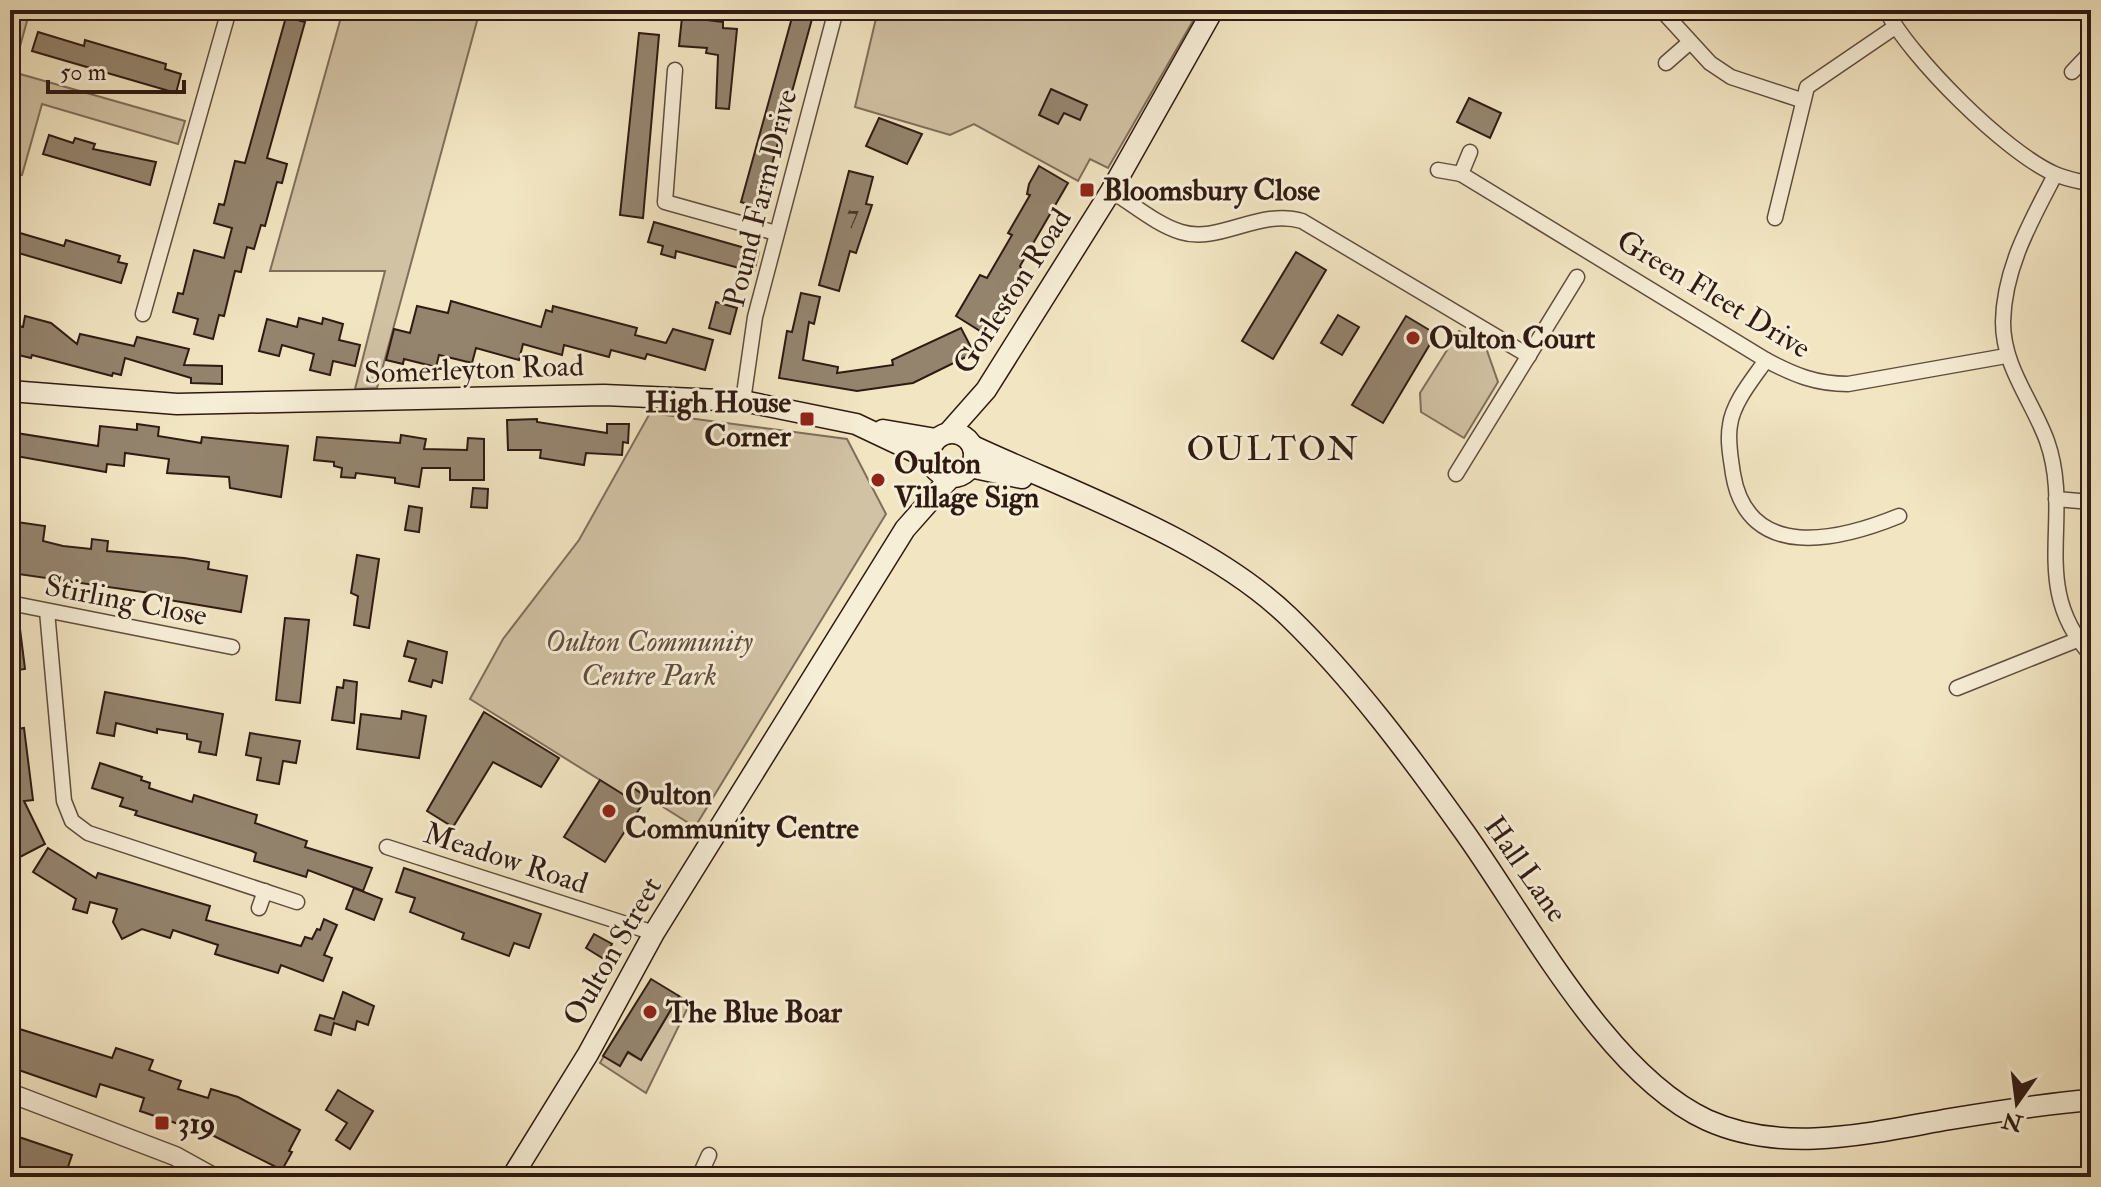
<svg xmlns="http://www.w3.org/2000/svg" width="2101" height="1187" viewBox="0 0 2101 1187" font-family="'IM FELL Double Pica',serif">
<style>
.green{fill:#d1c2a4;stroke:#806e5b;stroke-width:2}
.building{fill:#94846e;stroke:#2f1a12;stroke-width:2}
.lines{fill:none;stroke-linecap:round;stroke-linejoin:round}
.minor-casing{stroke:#604d3e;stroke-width:17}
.tertiary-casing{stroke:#604d3e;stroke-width:21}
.secondary-casing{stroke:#2f1a12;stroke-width:23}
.minor{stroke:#f7eed7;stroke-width:14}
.tertiary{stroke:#f7eed7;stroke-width:18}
.secondary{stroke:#f7eed7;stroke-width:20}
.poi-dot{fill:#8f2418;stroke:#f7eed7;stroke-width:3}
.labels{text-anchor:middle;stroke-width:6;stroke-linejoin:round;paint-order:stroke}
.number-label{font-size:26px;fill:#483429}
.poi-label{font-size:30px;font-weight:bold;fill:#2f1a12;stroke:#f7eed7;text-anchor:start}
.street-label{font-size:30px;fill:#2f1a12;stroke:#f7eed7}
.park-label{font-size:30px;font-style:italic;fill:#604c3e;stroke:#f7eed7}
.quarter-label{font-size:34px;letter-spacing:2px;fill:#2f1a12;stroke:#f7eed7}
</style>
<rect width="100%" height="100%" fill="#f2e5c2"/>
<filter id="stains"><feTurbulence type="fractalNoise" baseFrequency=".0025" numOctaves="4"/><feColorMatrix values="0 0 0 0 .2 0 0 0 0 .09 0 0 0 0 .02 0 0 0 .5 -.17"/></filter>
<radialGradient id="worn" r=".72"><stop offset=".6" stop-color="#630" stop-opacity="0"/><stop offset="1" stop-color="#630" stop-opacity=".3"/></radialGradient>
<g class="green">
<polygon points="10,10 30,10 13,72 185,121 178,144 42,104 22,175 17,174 10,198"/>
<polygon points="343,10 480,10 377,388 355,389 385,271 270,271"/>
<polygon points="878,10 1096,10 1194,19 1108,168 1090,159 1078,181 974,124 950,135 855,107"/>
<polygon points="1459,331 1485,345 1498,382 1464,438 1421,412 1420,393"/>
<polygon points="650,413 847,439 886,514 695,827 630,786 624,795 470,699 503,639 579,540"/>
<polygon points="679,996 690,1003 646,1093 600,1063 604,1056 628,1053 641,1060"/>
</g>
<g class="building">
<polygon points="793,14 812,19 760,208 741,202"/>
<polygon points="286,17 305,22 267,158 287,164 282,183 277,182 265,226 261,225 254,249 247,247 241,272 235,271 224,316 219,315 213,339 194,334 198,319 173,312 178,293 183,294 194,250 224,258 232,228 214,223 219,204 224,205 235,161 245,163"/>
<polygon points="682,17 723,22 723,28 737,29 729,109 716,108 718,55 706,53 707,48 679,46"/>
<polygon points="38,32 84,46 85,40 166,64 165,69 181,74 176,93 32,51"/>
<polygon points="639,33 659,35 643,218 620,215"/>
<polygon points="1051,89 1087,105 1080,120 1064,113 1058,124 1039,115"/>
<polygon points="1469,98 1501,113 1490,138 1457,122"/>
<polygon points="879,118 922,134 907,164 866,146"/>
<polygon points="49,135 73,143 75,138 95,144 93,149 156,162 150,185 43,154"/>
<polygon points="1039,166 1068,183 1020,266 1023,273 985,334 956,316 980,275 987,278 1012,235 1008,233 1030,195 1027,194 1029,184"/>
<polygon points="849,171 873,177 866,204 872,205 856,253 850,251 839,291 819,285"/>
<polygon points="654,222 759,252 754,272 676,251 675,258 661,254 663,246 648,242"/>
<polygon points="20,233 64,246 66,240 120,256 118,262 127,264 121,283 15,252"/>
<polygon points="1296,252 1326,270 1273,359 1242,341"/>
<polygon points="801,293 820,297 814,324 809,322 803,360 838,367 837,373 893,365 892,360 961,328 974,353 913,383 857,391 779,378 787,331 792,332"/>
<polygon points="451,301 541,327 546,310 552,312 553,306 637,328 635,335 666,343 673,329 713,340 705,370 647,354 645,359 611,350 609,357 564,345 562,355 523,344 519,360 476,348 472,363 439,355 436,367 404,359 403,364 386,360 394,329 410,333 417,306 448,313"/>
<polygon points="716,302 737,308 730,334 709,328"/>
<polygon points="1338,315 1359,327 1342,355 1321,343"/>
<polygon points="25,316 51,323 77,344 80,334 134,346 137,337 189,349 184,365 222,366 222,384 191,383 191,378 125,358 121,375 113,373 112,376 32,355 31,358 10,353 10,324 23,327"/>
<polygon points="1406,316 1436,334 1383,423 1352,405"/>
<polygon points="299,318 322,324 323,318 343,324 339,340 360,345 355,366 333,361 330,375 310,370 314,354 282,345 279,356 259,351 267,319 297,327"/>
<polygon points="537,419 537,422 607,433 607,424 629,424 628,443 623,442 622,455 586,453 584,465 540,458 541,450 508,450 507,420"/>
<polygon points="137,424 159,427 158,436 201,443 202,437 288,446 281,497 230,488 229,477 167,473 169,459 125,453 124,466 107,464 106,472 10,455 10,432 98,446 100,426 137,430"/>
<polygon points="401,435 426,439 424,449 467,450 468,438 484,439 484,480 450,480 450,468 422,468 419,487 395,483 395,478 356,473 355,478 341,477 342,468 334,466 334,462 314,460 317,437 400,443"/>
<polygon points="473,488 488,489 487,508 471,507"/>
<polygon points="409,506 422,508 419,532 405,530"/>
<polygon points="10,521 45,526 43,541 63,546 91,549 92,539 108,541 107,551 184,558 209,562 208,569 247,576 241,612 163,599 164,595 18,574 19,568 11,567 15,536 10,535"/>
<polygon points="357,555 379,559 369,628 354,625 358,596 351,593"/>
<polygon points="285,618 309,620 300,703 276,700"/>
<polygon points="10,621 19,621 25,669 10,671"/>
<polygon points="408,641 447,652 442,683 433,680 431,687 409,681 416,659 404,656"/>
<polygon points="344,680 357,682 354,723 332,720 337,687 343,688"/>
<polygon points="105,692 223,714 216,755 199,752 201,742 187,739 187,734 157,729 157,733 116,723 114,736 97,733"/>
<polygon points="402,711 426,716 419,758 357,749 361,714 401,719"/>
<polygon points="484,712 559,758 541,787 493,762 453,827 427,811"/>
<polygon points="24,728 33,800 24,801 45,844 20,857 10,843 10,730"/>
<polygon points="250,733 300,741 296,763 283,761 279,784 257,780 261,758 246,755"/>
<polygon points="100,763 142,777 141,780 150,783 149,788 192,802 194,795 257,815 255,823 307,841 305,847 372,868 363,891 308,870 306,877 254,861 256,853 252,851 135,815 137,811 120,806 123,798 92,788"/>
<polygon points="600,780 624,795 630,786 647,797 605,862 564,837"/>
<polygon points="48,848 96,878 98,873 210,906 206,920 301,946 305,937 312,939 317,929 320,930 324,919 337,925 324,955 332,958 323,981 281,965 278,973 215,954 218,945 173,930 170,938 142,929 122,939 113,922 117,909 90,902 87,913 73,909 76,899 33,872"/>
<polygon points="404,868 541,914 529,948 514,943 509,956 462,939 464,933 410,912 415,898 396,892"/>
<polygon points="354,888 382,899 374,920 346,909"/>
<polygon points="594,934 612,944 604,959 586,948"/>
<polygon points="651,979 679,996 641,1060 628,1052 620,1066 603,1056"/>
<polygon points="343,992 374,1006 368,1025 357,1021 355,1030 334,1023 331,1035 315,1030 320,1015 334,1019"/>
<polygon points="10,1026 112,1058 116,1048 153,1060 149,1070 181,1081 178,1089 208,1098 211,1089 238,1097 300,1130 289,1151 292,1152 282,1170 214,1136 140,1111 144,1098 100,1084 96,1097 10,1067"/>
<polygon points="338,1090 373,1111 350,1149 336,1140 347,1123 326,1110"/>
<polygon points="10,1134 72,1155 65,1176 44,1169 42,1176 10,1166"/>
</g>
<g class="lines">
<defs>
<g id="minor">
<path d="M1886 10C1910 57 2006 153 2055 174 2066 179 2079 181 2091 184"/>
<polyline points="1667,16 1710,63 1731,77 1801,100"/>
<polyline points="1666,63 1690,42"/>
<polyline points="675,70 665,202 776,233"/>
<polyline points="2072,72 2091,52"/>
<path d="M1470 152 1461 174 1766 360C1794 375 1816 384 1848 384L2006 356"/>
<polyline points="1438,170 1461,174"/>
<path d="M2055 175C2031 221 2004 268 2003 322 2003 367 2032 400 2047 441 2074 518 2028 586 2091 655"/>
<path d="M1111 191C1133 204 1157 225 1181 232 1219 244 1260 208 1302 221L1529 356"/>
<polyline points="1775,218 1807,87 1895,27"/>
<polyline points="143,314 229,10"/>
<path d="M1766 360C1753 379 1733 402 1730 425 1727 441 1731 459 1733 474 1748 563 1840 540 1899 516"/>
<polyline points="743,401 755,317 836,10"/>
<polyline points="1456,474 1577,277"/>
<polyline points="2056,499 2091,502"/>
<polyline points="10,603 232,647"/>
<polyline points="47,611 64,801 72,821 88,833 297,902"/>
<polyline points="1957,688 2077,640"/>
<polyline points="387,847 654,933"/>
<polyline points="259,908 265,891"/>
<polyline points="699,1177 709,1155"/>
</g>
<polyline id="tertiary" points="10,1093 175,1156 213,1177"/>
<g id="secondary">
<polyline points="10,391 177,404 604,395 743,401 856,424 930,459"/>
<polyline points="883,430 936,439"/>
<circle cx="952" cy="455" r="22"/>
<polyline points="948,433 986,390 1111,191 1213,10"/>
<path d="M973 446C1074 493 1208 539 1289 617 1354 680 1411 757 1463 830 1527 919 1607 1074 1707 1120 1782 1154 1867 1134 1944 1120 1993 1112 2041 1104 2091 1100"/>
<polyline points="970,467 1022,478"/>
<polyline points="512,1177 588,1054 654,933 905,529 951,477"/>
</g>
</defs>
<use href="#minor" class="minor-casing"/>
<use href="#tertiary" class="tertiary-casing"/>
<use href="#secondary" class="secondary-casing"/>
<use href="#minor" class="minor"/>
<use href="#tertiary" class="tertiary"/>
<use href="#secondary" class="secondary"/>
</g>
<g class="poi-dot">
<rect x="1079" y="182" width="16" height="16" rx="4"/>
<circle cx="1413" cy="338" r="8"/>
<rect x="799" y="411" width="16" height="16" rx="4"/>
<circle cx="878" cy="480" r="8"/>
<circle cx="609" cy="811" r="8"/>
<circle cx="650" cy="1012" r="8"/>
<rect x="154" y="1115" width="16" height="16" rx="4"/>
</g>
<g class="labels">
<g class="number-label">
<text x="853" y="223">7</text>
</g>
<g class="poi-label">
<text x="1103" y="200">Bloomsbury Close</text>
<text x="1429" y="348">Oulton Court</text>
<text x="791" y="412" text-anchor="end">High House<tspan x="791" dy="34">Corner</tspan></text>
<text x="894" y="473">Oulton<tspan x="894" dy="34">Village Sign</tspan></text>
<text x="625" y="804">Oulton<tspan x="625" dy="34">Community Centre</tspan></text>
<text x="666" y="1022">The Blue Boar</text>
<text x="178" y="1133">319</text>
</g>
<g class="street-label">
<text transform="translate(760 198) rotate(-76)" y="10">Pound Farm Drive</text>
<text transform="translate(1012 291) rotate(-57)" y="10">Gorleston Road</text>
<text transform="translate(1714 294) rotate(31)" y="10">Green Fleet Drive</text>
<text transform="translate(474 369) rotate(-2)" y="10">Somerleyton Road</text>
<text transform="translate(126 600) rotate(11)" y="10">Stirling Close</text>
<text transform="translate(506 858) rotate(18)" y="10">Meadow Road</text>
<text transform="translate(1526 869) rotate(55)" y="10">Hall Lane</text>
<text transform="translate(612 951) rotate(-60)" y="10">Oulton Street</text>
</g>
<g class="park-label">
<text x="649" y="651">Oulton Community<tspan x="649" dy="34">Centre Park</tspan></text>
</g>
<g class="quarter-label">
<text x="1273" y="460">OULTON</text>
</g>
</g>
<rect width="2101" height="1187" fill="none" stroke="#f2e5c2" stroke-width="40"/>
<rect x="12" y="12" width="2077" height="1163" fill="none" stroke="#2f1a12" stroke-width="4"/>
<rect x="20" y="20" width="2061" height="1147" fill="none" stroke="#2f1a12" stroke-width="2"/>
<g transform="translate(2017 1103) rotate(194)" stroke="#f7eed7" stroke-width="6" paint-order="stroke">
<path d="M0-6L14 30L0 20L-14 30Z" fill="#2f1a12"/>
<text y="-12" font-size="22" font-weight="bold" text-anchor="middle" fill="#2f1a12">N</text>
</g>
<path d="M48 80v12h136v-12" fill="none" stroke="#2f1a12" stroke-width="4"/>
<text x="60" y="80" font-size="24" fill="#2f1a12" stroke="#f7eed7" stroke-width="6" paint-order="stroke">50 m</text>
<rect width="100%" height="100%" filter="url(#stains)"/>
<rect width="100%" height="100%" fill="url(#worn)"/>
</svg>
